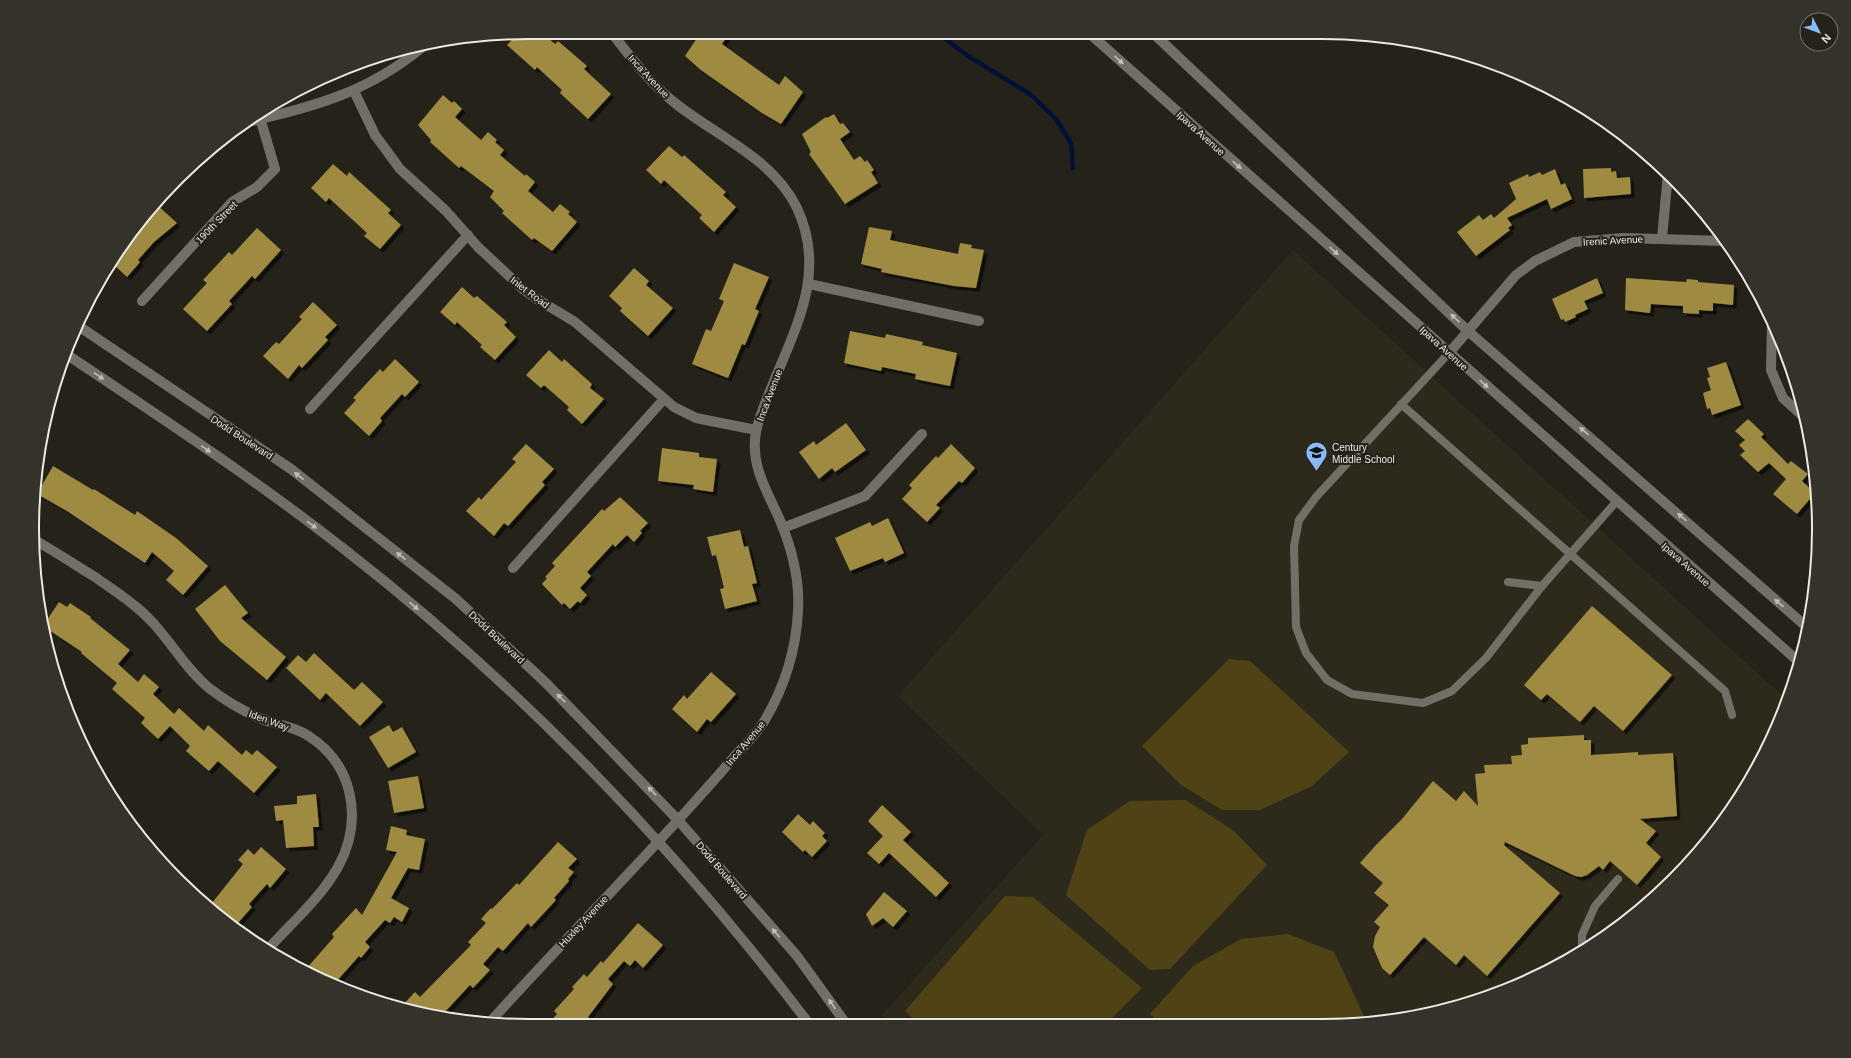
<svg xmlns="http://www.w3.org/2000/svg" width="1851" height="1058" viewBox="0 0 1851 1058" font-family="Helvetica,sans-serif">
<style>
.built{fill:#2e2a1b}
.green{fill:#4f4315}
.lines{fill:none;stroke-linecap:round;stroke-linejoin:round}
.stream{stroke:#001135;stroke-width:4.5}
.building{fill:#9e8a41;filter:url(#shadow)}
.service{stroke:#727066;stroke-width:8}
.minor{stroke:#727066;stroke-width:10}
.tertiary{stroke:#727066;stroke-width:10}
.secondary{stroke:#727066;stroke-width:10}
.oneway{fill:#c1bfb8}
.labels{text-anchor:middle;stroke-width:4;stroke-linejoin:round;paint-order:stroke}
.street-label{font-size:10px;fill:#ebe9e4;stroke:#242219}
.poi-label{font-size:10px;fill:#ebe9e4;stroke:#242219;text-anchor:start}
.rim{fill:none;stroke:#ebe9e4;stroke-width:2}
</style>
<defs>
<filter id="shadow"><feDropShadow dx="3.5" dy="3.5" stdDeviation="0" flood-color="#0009"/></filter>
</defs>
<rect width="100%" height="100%" fill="#242219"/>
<polygon class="built" points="1293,250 1787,700 1781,719 1735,805 1673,881 1571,959 1482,1000 1355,1025 888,1025 882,1015 1043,835 898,696"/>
<g class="green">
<polygon points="1229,659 1250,661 1349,752 1312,786 1260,810 1222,810 1181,785 1142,746"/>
<polygon points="1186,800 1234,831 1267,865 1170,969 1150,970 1066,895 1087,830 1130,801"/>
<polygon points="1005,896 1033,897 1142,988 1105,1025 920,1025 905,1011"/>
<polygon points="1288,934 1334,952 1365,1018 1359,1024 1160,1025 1150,1014 1193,966 1241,939"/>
</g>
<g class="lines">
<polyline class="stream" points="940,35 968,56 1030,94 1056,119 1071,143 1073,168"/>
</g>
<g class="building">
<polygon points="699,35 728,35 722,44 779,85 785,76 803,92 781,124 762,113 701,70 685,56"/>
<polygon points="516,36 546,36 555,44 558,41 587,66 584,69 611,94 588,119 560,93 562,90 537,67 535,70 507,45"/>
<polygon points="443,95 452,103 454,101 462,109 455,117 481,140 488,132 497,140 495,142 504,150 500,155 525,176 526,174 535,182 528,191 553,212 560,204 570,212 568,214 577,222 552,251 534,238 532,240 502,213 504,211 490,197 494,191 461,166 459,168 430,142 431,140 418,125"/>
<polygon points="834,114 840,124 843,123 850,132 840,139 854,160 860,156 865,162 867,160 874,170 871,172 878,183 845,204 809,154 811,152 802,134 826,117 827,118"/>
<polygon points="669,146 682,157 684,155 726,192 723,195 736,207 714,232 699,218 702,215 664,180 661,184 646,170"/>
<polygon points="333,164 347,176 349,172 391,210 388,213 401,225 380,249 364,236 367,233 329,198 326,202 311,188"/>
<polygon points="1611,168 1611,172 1616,171 1617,178 1630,177 1631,194 1584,198 1583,169"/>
<polygon points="1555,169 1561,185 1565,183 1572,199 1551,209 1547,199 1507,218 1512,225 1508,228 1510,230 1476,256 1457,232 1479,215 1483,220 1491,214 1494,218 1516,199 1509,183 1528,174 1529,177 1540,172 1542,175"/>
<polygon points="156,204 177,223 154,242 138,260 140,262 127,277 111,262 116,253"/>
<polygon points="869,227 892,231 890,240 958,254 960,243 972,245 971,248 984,250 976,288 954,286 881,272 882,269 861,264"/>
<polygon points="257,228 281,250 255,279 252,276 229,301 232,304 207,331 183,309 207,283 203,280 229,252 232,255"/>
<polygon points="734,263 769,277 755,309 759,311 745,345 742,344 728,378 692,364 706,329 711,331 724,301 719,299"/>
<polygon points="634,268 649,281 646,285 673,308 648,336 620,311 622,308 609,296"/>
<polygon points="1597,278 1603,293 1584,301 1588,309 1575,315 1576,317 1565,322 1564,319 1561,320 1552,299"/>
<polygon points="1626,278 1686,282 1687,279 1698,280 1698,282 1734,285 1733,305 1713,303 1713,311 1699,310 1699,314 1683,313 1683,306 1651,304 1650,313 1625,310"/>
<polygon points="462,287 474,298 477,296 507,322 504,325 516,337 495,360 480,347 482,345 457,322 455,325 440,312"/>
<polygon points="313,302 337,325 325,337 328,340 302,368 299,365 288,379 263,356 276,342 279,344 302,319 299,317"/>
<polygon points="850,331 885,338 886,334 923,342 922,345 957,353 950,386 915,379 916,374 882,367 881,371 844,363"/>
<polygon points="549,350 562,362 564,359 592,384 590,388 604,399 582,424 567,410 569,407 544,385 541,388 526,375"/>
<polygon points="395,359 419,382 405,397 402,394 380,418 382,421 369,436 344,413 356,400 353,398 380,369 383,372"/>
<polygon points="1726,362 1741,405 1712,415 1710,408 1707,409 1703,393 1711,390 1707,378 1710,377 1707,368"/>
<polygon points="1748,419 1764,434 1761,437 1788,464 1791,461 1808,474 1802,481 1815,493 1797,514 1773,494 1786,479 1769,463 1758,472 1740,455 1745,451 1739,445 1745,440 1735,431"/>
<polygon points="846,423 866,450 835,472 832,468 819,479 799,452 814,441 816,445"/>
<polygon points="526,444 554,469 542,482 545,485 508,526 504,523 494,536 466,511 479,497 481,500 516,462 512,459"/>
<polygon points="951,444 975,468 962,483 959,481 936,505 940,508 927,522 902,499 912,488 909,485 936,456 938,458"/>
<polygon points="662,448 699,453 699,457 717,459 713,492 693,489 694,485 658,481"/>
<polygon points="53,466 93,490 94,489 135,515 137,511 176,538 208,566 183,595 166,580 174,571 152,552 145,563 67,511 37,494"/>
<polygon points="620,497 648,523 640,531 642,533 634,542 627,535 615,547 613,544 587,572 591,576 580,588 587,595 580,603 578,601 570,609 564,603 562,605 542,584 547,578 545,577 555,566 552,563 602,509 604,511"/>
<polygon points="888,518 904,553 885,562 883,558 850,571 835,538 870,522 872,526"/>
<polygon points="740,530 744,547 748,546 757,583 752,584 757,601 725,609 720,589 724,588 716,555 712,556 707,537"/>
<polygon points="225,585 248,613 241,618 286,657 267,680 220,641 195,609"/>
<polygon points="59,602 67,607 70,603 91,617 90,618 130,650 118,664 138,682 144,674 159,687 153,694 174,714 179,708 204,731 208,725 242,755 246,750 252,755 257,750 277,767 254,793 218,761 209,771 186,751 190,746 170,726 158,739 141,723 145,718 112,689 117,683 81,653 82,652 43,626"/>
<polygon points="1592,606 1672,675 1623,731 1594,706 1580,722 1547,694 1541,700 1524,685"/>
<polygon points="314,653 354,690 362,682 383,702 360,726 326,693 320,700 286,668 298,655 306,662"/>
<polygon points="711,672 736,694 711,722 707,719 697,732 672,709 684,695 687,699"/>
<polygon points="389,725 393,732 402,727 416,752 388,768 369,737"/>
<polygon points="1584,735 1584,740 1591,740 1591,755 1638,752 1638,755 1673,753 1677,816 1640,819 1656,831 1646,843 1661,857 1637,885 1610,861 1603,870 1599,866 1587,875 1581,877 1575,876 1505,842 1504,845 1560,893 1487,976 1464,955 1456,965 1424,937 1390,975 1382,968 1373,947 1375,936 1380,927 1374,922 1389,905 1374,893 1383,883 1360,863 1376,845 1402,819 1433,781 1456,801 1464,791 1478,806 1475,774 1485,773 1484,765 1512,764 1511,756 1522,755 1521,745 1528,744 1528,738"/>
<polygon points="418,776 424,808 394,813 388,781"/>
<polygon points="316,794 319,827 313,827 314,846 286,848 283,820 276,821 274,806 297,804 297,796"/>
<polygon points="882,805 911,832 903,840 949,883 936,897 889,853 879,864 867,853 883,836 868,821"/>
<polygon points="798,814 810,825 813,821 825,833 822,836 827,841 812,857 805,850 803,852 782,832"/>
<polygon points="391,826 407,830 406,835 425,839 419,870 408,868 391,898 409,908 402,922 394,917 390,923 385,920 365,942 370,947 361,958 359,956 335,983 306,969 334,937 332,934 356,908 362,915 397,852 386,850"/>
<polygon points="558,842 577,859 568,868 574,872 568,879 569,881 554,898 556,900 531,927 528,923 503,951 498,947 483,964 490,970 473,988 470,985 443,1014 402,1006 415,992 420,997 471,945 468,942 486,923 481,919 491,908 492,909 517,883 519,885"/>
<polygon points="261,847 286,869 270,888 267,884 249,904 252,907 237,924 229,918 226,921 208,908 243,864 238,860 248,849 254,855"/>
<polygon points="884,892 907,911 893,927 883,918 872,926 866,914"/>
<polygon points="638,923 663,945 643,968 635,960 630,966 624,961 608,979 613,984 588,1017 597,1025 547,1025 557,1014 554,1011 574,989 572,987 584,974 587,977 601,961 603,963"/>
</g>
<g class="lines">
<g class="service">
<polyline points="1449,353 1316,497 1299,520 1294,546 1296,627 1306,653 1327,680 1352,694 1423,703 1452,691 1486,658 1542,586 1616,502"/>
<polyline points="1401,404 1725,691 1732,715"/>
<polyline points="1508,582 1542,586"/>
<polyline points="1582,951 1582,935 1595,906 1618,879"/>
</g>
<g class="minor">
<polyline points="354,91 375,135 400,169 446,211 478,247 524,290 537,299 575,322 674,407 696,418 756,430"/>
<polyline points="1662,238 1668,173"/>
<polyline points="809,284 979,321"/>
<polyline points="142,301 232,202 257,187 275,169 259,114"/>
<polyline points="1772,322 1771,370 1783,398 1805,418"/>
<polyline points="1449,353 1516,275 1535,261 1574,242 1624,238 1725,241"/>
<polyline points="310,409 468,235"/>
<polyline points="783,528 865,496 922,434"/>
<path d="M33 539C54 551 74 564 95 577 116 592 137 605 154 624 173 645 187 670 209 688 227 702 246 713 267 721 280 725 294 727 307 735 328 748 343 767 349 791 366 861 309 904 268 949"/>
<polyline points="513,568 664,399"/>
<path d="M489 1023C555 950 624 880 690 807 705 790 720 774 734 757 745 745 757 733 765 720 785 686 796 651 798 611 800 580 791 546 779 518 766 489 750 464 756 432 759 416 766 401 772 386 796 327 827 272 797 208 773 158 716 136 675 103 651 84 633 60 614 36"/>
</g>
<g class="tertiary">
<polyline points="1090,34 1799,662"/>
<polyline points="1154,34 1468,331 1809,629"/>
<path d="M248 122C318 105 367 93 424 46"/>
</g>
<g class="secondary">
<polyline points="77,325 291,469 456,599 546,683 678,820 797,956 847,1025"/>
<path d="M66 354C160 417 255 479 344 549 520 686 675 847 810 1025"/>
</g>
</g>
<defs><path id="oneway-solid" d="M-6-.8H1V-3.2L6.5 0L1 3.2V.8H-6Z"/></defs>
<g class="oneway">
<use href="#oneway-solid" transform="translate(1119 60) rotate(42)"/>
<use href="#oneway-solid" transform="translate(1237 165) rotate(42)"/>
<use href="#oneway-solid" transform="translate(1334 251) rotate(42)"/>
<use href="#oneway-solid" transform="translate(1455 318) rotate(-137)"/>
<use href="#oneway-solid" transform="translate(99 376) rotate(34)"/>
<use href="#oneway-solid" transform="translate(1484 384) rotate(42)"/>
<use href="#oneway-solid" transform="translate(1584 431) rotate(-139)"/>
<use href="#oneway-solid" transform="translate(206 449) rotate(35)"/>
<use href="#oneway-solid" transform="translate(299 476) rotate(-142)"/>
<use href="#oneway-solid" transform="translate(1682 517) rotate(-139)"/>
<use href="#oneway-solid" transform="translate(312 525) rotate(36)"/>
<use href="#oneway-solid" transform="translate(401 556) rotate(-142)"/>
<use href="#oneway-solid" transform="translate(1779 603) rotate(-139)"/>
<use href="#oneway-solid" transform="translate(414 606) rotate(40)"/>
<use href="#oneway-solid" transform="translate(561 698) rotate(-135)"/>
<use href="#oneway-solid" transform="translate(652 791) rotate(-134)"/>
<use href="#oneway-solid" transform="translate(776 933) rotate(-131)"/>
<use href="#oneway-solid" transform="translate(832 1004) rotate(-126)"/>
</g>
<defs>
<symbol id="school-pin" viewBox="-11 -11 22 30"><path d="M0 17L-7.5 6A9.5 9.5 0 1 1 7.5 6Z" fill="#8bb9fc" stroke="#242219"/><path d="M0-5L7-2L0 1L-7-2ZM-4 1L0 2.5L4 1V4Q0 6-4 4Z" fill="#111"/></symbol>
</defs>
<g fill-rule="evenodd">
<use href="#school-pin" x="1304" y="440" width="25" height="34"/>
</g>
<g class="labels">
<g class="street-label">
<text transform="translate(649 76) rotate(47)" y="4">Inca Avenue</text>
<text transform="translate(1201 133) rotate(42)" y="4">Ipava Avenue</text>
<text transform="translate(216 222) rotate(-46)" y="4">190th Street</text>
<text transform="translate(1613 240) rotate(-3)" y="4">Irenic Avenue</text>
<text transform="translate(530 292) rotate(37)" y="4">Inlet Road</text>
<text transform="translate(1444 348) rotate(42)" y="4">Ipava Avenue</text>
<text transform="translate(769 395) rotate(-69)" y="4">Inca Avenue</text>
<text transform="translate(242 437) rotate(33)" y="4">Dodd Boulevard</text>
<text transform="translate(1686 564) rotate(41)" y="4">Ipava Avenue</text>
<text transform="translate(497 637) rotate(43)" y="4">Dodd Boulevard</text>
<text transform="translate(269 720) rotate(20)" y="4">Iden Way</text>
<text transform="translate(745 743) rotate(-50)" y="4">Inca Avenue</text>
<text transform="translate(722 870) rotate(49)" y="4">Dodd Boulevard</text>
<text transform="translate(583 921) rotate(-47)" y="4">Huxley Avenue</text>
</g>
<g class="poi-label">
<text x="1332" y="451">Century<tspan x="1332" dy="12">Middle School</tspan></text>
</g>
</g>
<path d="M0 0H1851V1058H0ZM529 39H1322A490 490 0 0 1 1812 529V529A490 490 0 0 1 1322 1019H529A490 490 0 0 1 39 529V529A490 490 0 0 1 529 39Z" fill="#343229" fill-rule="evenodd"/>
<path class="rim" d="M529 39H1322A490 490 0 0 1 1812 529V529A490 490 0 0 1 1322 1019H529A490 490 0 0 1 39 529V529A490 490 0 0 1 529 39Z"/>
<g transform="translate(1819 32) rotate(132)"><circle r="19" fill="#242219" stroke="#74726a"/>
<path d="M0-3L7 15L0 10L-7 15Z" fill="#8bb9fc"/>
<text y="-6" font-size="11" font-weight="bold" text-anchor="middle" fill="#ebe9e4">N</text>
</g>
</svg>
